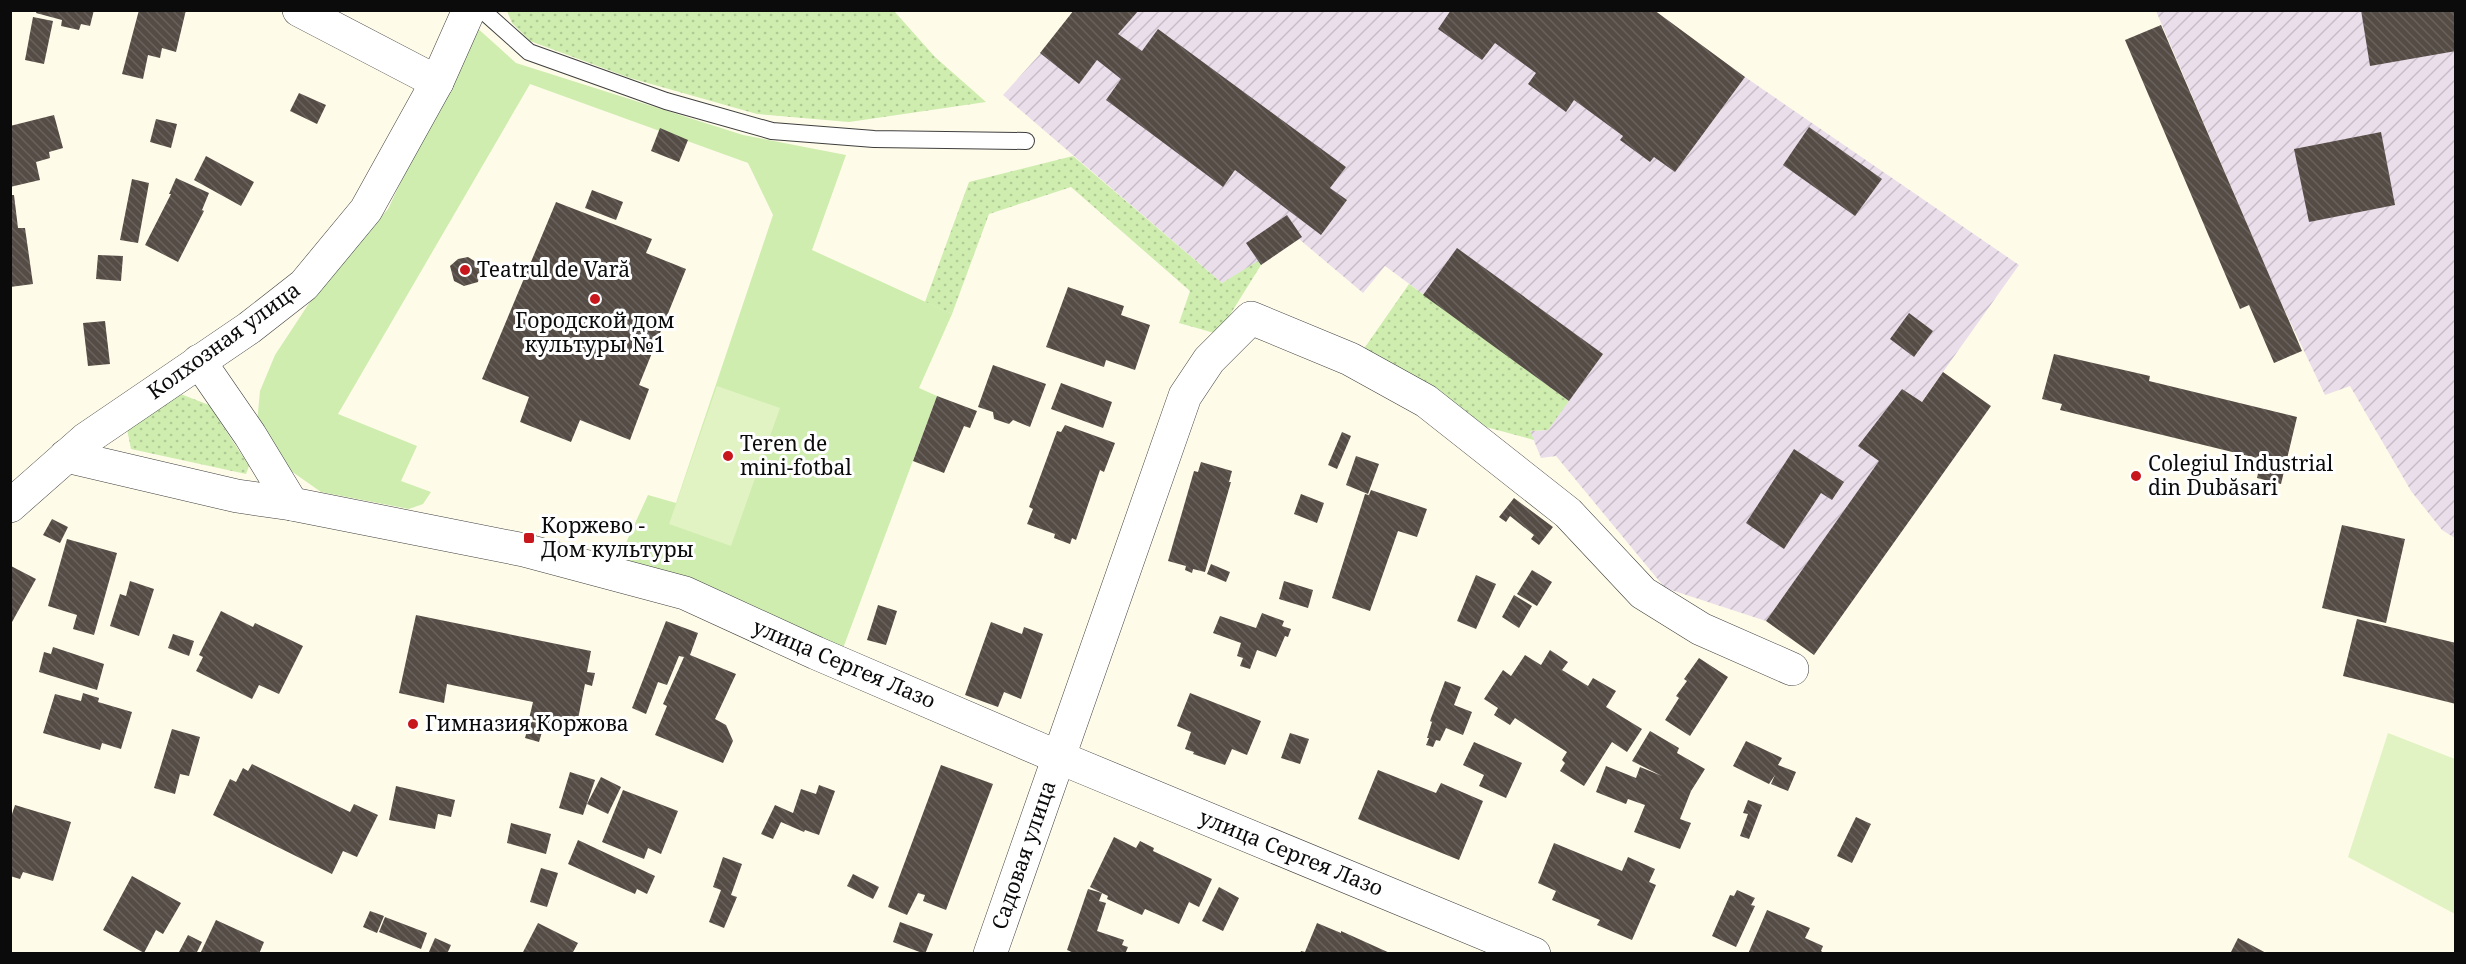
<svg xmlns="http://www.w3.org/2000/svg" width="2466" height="964" viewBox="0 0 2466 964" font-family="'Noto Serif',serif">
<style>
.industrial{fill:url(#industrial-furrows)}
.grass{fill:url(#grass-dots)}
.park{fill:#ceedaf}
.pitch{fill:#e1f3c2}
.building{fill:url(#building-back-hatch)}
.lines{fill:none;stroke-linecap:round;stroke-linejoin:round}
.lane-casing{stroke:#3e3e3e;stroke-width:18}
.street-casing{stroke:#3e3e3e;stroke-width:34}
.lane{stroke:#fff;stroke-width:16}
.street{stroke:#fff;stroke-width:33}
.poi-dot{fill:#c7171c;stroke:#fff;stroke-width:2}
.labels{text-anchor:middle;stroke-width:6;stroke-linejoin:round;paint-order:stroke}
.poi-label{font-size:21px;fill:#0b0b0b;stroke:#fff;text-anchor:start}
.street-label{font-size:21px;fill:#0b0b0b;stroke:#fff}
</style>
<defs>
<pattern id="industrial-furrows" width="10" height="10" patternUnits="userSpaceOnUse" patternTransform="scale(1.5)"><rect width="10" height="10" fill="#eadeeb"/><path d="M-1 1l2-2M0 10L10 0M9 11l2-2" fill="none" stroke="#c7bdc8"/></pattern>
<pattern id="grass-dots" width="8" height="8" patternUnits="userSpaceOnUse" patternTransform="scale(1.5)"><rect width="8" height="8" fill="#ceedaf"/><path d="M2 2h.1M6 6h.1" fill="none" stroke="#b0ca95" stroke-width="1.8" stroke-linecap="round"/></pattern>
<pattern id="building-back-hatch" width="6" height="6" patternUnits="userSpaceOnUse" patternTransform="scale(1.5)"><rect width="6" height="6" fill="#554c46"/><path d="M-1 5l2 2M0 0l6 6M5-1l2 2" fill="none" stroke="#68615c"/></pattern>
</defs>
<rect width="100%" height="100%" fill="#fffbe9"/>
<g class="industrial">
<polygon points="1074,11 1654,11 1745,77 2019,265 1766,621 1665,588 1556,456 1541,458 1530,431 1548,430 1568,401 1385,266 1363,293 1299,239 1261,265 1258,262 1222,283 1003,95 1040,54"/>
<polygon points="2156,11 2455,11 2455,538 2442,530 2411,491 2350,386 2325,395 2276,292"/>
</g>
<g class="grass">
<polygon points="507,11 894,11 935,57 986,102 849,122 757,114 630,78 530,41 512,23"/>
<polygon points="1073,156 1222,283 1258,261 1261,265 1218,334 1179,323 1190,291 1071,187 989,214 952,314 925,302 969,182"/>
<polygon points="1409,284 1569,401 1548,430 1530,431 1534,440 1486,427 1361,353"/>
<polygon points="178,393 209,405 249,466 246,474 131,449 127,429"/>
</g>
<polygon class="park" points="475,26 516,63 743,135 846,155 812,250 952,314 919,388 937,396 842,651 619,558 648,495 676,503 773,215 748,163 530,84 338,414 417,446 401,481 431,492 423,504 409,509 321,492 284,466 257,423 260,391 275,355 325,279 388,209"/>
<g class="pitch">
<polygon points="717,386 780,408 731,546 669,524"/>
<polygon points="2388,733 2455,759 2455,914 2348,857"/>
</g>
<g class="building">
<polygon points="37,10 94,10 90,26 81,24 79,30 61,26 62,20 36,13"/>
<polygon points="139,10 186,10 176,52 162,48 160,58 148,55 143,79 122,74"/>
<polygon points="1074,10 1139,10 1118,34 1142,51 1158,29 1346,167 1330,188 1347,200 1321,235 1235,170 1223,187 1106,100 1121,79 1097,60 1079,84 1040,53"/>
<polygon points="1451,10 1654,10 1745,77 1675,172 1654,157 1650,162 1620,140 1623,136 1574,100 1566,112 1528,84 1536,73 1495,43 1482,60 1438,29"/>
<polygon points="2361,10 2456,10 2456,51 2370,66"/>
<polygon points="33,17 53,21 44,64 25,60"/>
<polygon points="2161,25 2302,351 2274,363 2249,305 2240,309 2125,40"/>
<polygon points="299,93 326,105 317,124 290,111"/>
<polygon points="54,115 63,148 49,152 50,158 36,162 40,180 10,187 10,126"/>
<polygon points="156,119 177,124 171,148 150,142"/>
<polygon points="1809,127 1882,179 1855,216 1783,165"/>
<polygon points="660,128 688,140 679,162 651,151"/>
<polygon points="2381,132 2395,205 2309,222 2294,149"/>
<polygon points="206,156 254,182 241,206 194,180"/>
<polygon points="176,178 209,193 202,210 204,211 178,262 145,245 171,194 169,194"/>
<polygon points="132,179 149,183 138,243 120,240"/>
<polygon points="592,190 623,202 616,220 585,208"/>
<polygon points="10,195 14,195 18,228 25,228 33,284 10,287"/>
<polygon points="556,202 652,239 646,253 686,269 639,385 649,389 630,440 580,420 571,442 520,422 529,397 482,379"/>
<polygon points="1287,215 1302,237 1261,265 1246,243"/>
<polygon points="1457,248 1603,354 1569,401 1423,295"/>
<polygon points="98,255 123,256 121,281 96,279"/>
<polygon points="468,257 476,262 480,272 478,282 464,286 454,281 450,266 458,259"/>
<polygon points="1068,287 1124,306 1121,315 1150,325 1135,370 1106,360 1104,367 1046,347"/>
<polygon points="1909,313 1933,331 1914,357 1890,339"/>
<polygon points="105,321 110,364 88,366 83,323"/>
<polygon points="2054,354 2150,376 2149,381 2297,417 2281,484 2257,478 2261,459 2060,410 2062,404 2042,399"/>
<polygon points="993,365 1046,384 1030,427 1013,420 1009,424 994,419 993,412 978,407"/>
<polygon points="1943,372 1991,406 1814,655 1766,621 1879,461 1858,446 1902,389 1922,402"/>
<polygon points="1061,383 1112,402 1103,428 1051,409"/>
<polygon points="937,396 977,411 970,428 964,426 944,473 913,461"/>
<polygon points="1065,425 1115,443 1104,472 1100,470 1076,540 1072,538 1070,544 1054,538 1055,534 1027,524 1033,509 1029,507 1057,431 1061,432"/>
<polygon points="1342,432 1351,436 1337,469 1328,465"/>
<polygon points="1794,449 1844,482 1832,500 1821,493 1784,549 1746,523"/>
<polygon points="1356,456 1379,464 1368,494 1346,485"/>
<polygon points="1201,462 1232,471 1229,482 1231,482 1205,572 1193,569 1192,573 1185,570 1186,566 1168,561 1194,471 1198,472"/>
<polygon points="1371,490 1427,509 1417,537 1398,531 1370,611 1332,598 1365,494 1369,495"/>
<polygon points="1301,494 1324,503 1317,523 1294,514"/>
<polygon points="1514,498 1553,527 1539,545 1531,539 1534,535 1510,516 1506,522 1499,517"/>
<polygon points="52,519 68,527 60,543 43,535"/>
<polygon points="2342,525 2405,539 2386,623 2322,608"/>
<polygon points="67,539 117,553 94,635 73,629 77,615 48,606"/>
<polygon points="1211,564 1230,572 1226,582 1207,574"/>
<polygon points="11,566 36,579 12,622 10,622"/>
<polygon points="1532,570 1552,582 1537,606 1517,594"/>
<polygon points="1476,575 1496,584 1476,629 1457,621"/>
<polygon points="130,581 154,589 139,636 110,626 120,594 126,596"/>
<polygon points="1284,581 1313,590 1308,608 1279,599"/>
<polygon points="1514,595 1532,606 1519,628 1502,617"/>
<polygon points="878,605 897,611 886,645 867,640"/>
<polygon points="221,611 253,627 255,623 303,646 279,694 259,685 252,699 196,671 203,657 199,655"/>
<polygon points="1262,613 1284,621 1282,626 1291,629 1288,637 1285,636 1276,657 1257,650 1250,669 1240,666 1243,658 1237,656 1241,643 1213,633 1220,616 1256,628"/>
<polygon points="416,615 591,651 587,672 595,673 592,686 585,684 576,729 529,719 533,702 447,684 444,703 399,693"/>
<polygon points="2357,619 2456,643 2456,704 2343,676"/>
<polygon points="666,621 698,633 690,655 736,674 715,719 726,725 733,741 723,763 655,735 667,706 663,704 684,657 679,656 667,685 658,682 646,714 632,708"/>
<polygon points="991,622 1022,634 1024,627 1043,634 1021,699 1004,692 998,707 965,695"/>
<polygon points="173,634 194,641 189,656 168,648"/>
<polygon points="53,647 104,664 97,690 39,672 44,652 51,654"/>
<polygon points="1550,650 1568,662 1562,670 1588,686 1593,678 1616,691 1606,707 1642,729 1627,752 1612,742 1584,786 1560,771 1565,763 1562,760 1567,752 1515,718 1510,725 1494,715 1498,708 1484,699 1503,670 1511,676 1525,655 1541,665"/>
<polygon points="1699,658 1728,677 1690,736 1665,720 1679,698 1676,696 1687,681 1684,679"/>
<polygon points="1445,681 1461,687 1454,705 1472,712 1463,735 1446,728 1440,741 1436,740 1433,747 1426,745 1429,738 1427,738 1432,722 1430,721"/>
<polygon points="83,693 99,698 98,702 132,712 121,749 102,743 100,750 43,733 55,694 81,701"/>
<polygon points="1190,693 1261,721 1247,755 1232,749 1225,765 1193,754 1194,752 1185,749 1191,732 1177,726"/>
<polygon points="530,721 544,725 539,742 525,738"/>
<polygon points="172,729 200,737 189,776 180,774 175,794 154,788"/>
<polygon points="1650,731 1679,748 1677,753 1705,769 1691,791 1680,819 1691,823 1680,849 1634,832 1645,805 1628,799 1626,804 1596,792 1606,766 1636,778 1640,767 1662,776 1632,761"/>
<polygon points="1290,733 1309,739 1300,764 1281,758"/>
<polygon points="1746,741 1782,758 1778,765 1796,772 1788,791 1771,784 1775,775 1769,784 1733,766"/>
<polygon points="1474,742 1522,763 1506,798 1479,786 1484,775 1463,765"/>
<polygon points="252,764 350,812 354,804 378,815 357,857 343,851 332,874 213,815 230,779 236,782 243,768 248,771"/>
<polygon points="941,765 993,784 946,910 923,901 925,895 918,893 907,915 888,907"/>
<polygon points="1378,770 1436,793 1441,783 1483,801 1459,860 1358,819"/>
<polygon points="570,772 595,780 583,815 559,808"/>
<polygon points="601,777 621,787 608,814 587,804"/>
<polygon points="819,785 835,791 819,835 805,830 804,832 781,822 773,839 761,834 775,805 793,813 801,789 816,794"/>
<polygon points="396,786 455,800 451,817 438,814 435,829 389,820"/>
<polygon points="623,790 678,811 661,854 648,848 644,859 602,842"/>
<polygon points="1748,800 1762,805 1749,839 1740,836 1748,814 1743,813"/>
<polygon points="15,805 71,822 53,881 23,872 20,879 10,876 10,820"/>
<polygon points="1856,817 1871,824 1852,863 1837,856"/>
<polygon points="511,823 551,834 546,854 507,843"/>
<polygon points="1114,837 1136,848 1140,841 1154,848 1153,851 1212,879 1199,907 1189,902 1179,924 1145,909 1142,915 1107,899 1108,896 1090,887"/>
<polygon points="578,840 655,876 647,894 637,889 635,894 568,864"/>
<polygon points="1554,843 1622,871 1628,857 1655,869 1649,882 1656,885 1632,940 1597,925 1600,920 1552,900 1556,891 1538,883"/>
<polygon points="723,857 742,864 731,895 737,897 724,928 709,922 721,890 713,887"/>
<polygon points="541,868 558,873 547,907 530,902"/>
<polygon points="853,874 879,887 873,899 847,886"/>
<polygon points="132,876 181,903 163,934 156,930 144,953 103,930"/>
<polygon points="1219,887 1239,898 1223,931 1202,921"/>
<polygon points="1088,889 1102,893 1099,901 1106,903 1097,931 1124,940 1122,945 1128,947 1125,954 1076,954 1067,950"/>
<polygon points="1737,890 1755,898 1751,905 1755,906 1736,947 1712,936 1730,895 1734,896"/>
<polygon points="1767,910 1810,928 1805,938 1823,946 1821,951 1825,954 1748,954"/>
<polygon points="370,911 384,916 377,933 363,927"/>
<polygon points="385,917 427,933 421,949 379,932"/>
<polygon points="216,920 264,942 259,954 200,954"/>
<polygon points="900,922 933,934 925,954 893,942"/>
<polygon points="538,923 578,943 572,954 522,954"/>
<polygon points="1317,923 1341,933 1341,931 1392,954 1300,954 1301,951 1305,952"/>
<polygon points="188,935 202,942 196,954 178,954"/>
<polygon points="435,938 451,945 447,954 428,954"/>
<polygon points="2238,938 2268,954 2230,954"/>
</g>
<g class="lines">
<defs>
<polyline id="lane" points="482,10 529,52 666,101 772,131 874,139 1026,141"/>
<g id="street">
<polyline points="299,10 437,82"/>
<polyline points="199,361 250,435 292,504 524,550 685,593 816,653 1058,757 1534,954"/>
<polyline points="66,456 237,496 292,504"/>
<polyline points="10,506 86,439 249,328 304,285 366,210 437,82 469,10"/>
<polyline points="990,954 1185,396 1209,360 1251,318 1350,359 1426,401 1568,513 1643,593 1701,629 1792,669"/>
</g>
</defs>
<use href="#lane" class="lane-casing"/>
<use href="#street" class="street-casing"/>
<use href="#lane" class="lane"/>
<use href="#street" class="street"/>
</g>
<g class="poi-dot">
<circle cx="465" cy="270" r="6"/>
<circle cx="595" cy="299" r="6"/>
<circle cx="728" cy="456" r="6"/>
<circle cx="2136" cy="476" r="6"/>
<rect x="523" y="532" width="12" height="12" rx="3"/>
<circle cx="413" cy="724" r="6"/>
</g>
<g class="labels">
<g class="poi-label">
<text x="477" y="277">Teatrul de Vară</text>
<text x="595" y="328" text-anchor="middle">Городской дом<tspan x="595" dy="24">культуры №1</tspan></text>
<text x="740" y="451">Teren de<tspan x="740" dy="24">mini-fotbal</tspan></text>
<text x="2148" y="471">Colegiul Industrial<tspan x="2148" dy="24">din Dubăsari</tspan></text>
<text x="541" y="533">Коржево -<tspan x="541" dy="24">Дом культуры</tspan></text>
<text x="425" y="731">Гимназия Коржова</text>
</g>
<g class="street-label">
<text transform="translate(224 341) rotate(-36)" y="7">Колхозная улица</text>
<text transform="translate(844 664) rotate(23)" y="7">улица Сергея Лазо</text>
<text transform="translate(1291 853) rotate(22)" y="7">улица Сергея Лазо</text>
<text transform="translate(1024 855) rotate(-71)" y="7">Садовая улица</text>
</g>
</g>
<rect width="2466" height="964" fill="none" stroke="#0b0b0b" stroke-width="24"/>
</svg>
